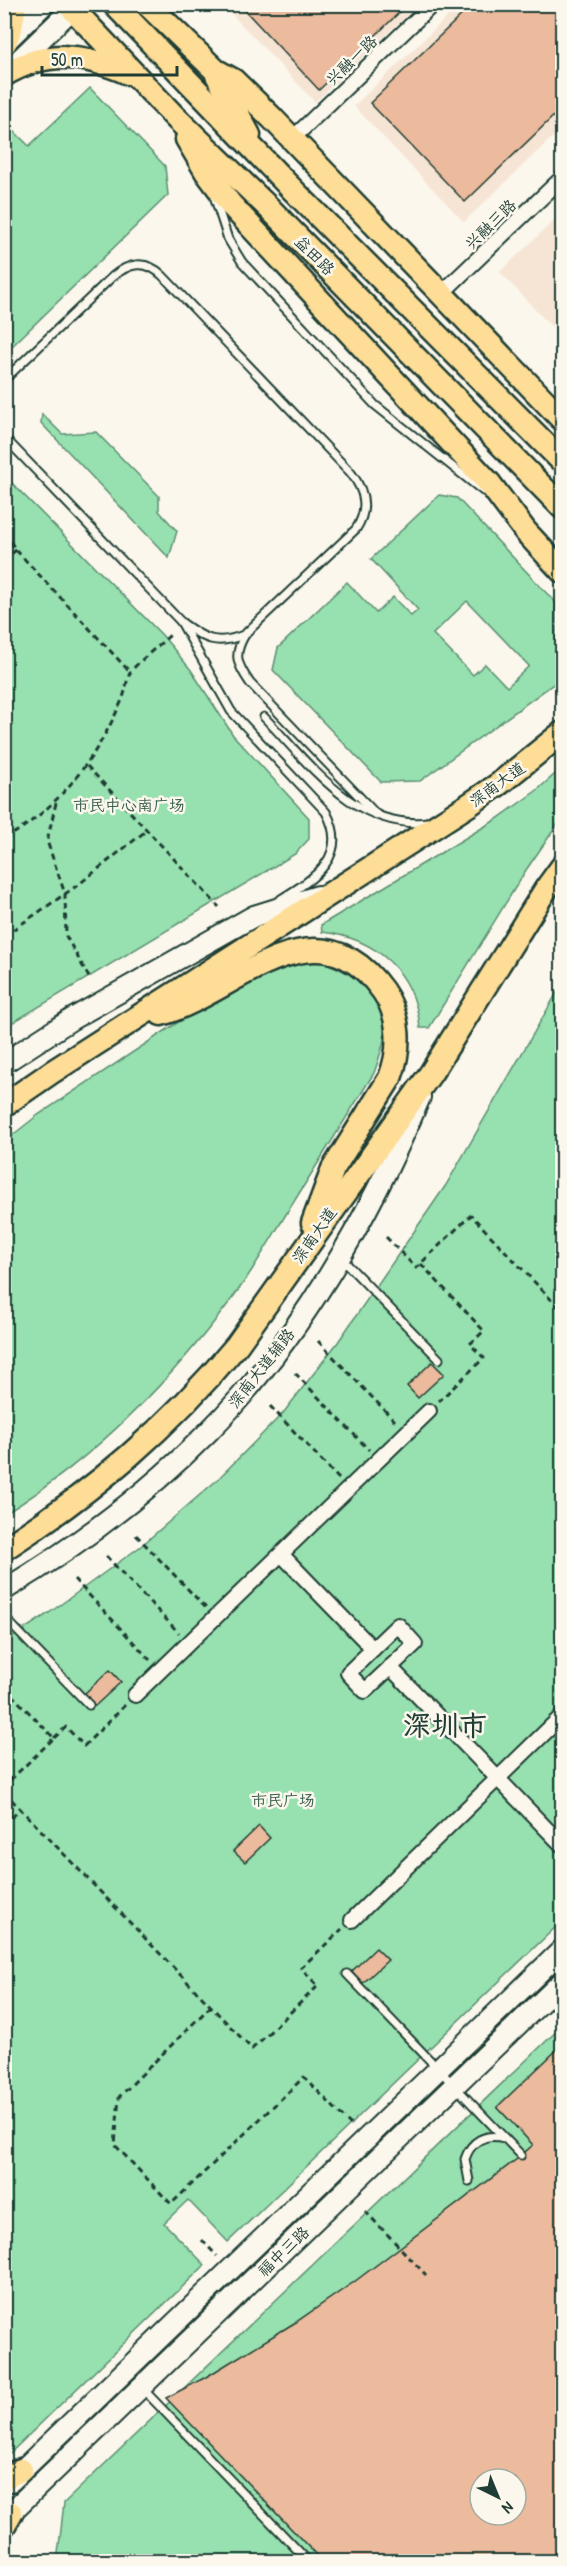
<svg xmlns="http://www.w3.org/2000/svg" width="567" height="2566" viewBox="0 0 567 2566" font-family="'Patrick Hand','LXGW WenKai TC',sans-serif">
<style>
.built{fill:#f6e5d4}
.green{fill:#97e0af;stroke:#5b8e72;stroke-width:1.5;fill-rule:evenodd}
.building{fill:#ecba9d;stroke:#1f3d34;stroke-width:1.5;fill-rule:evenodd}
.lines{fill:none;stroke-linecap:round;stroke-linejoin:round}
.lane-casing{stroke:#1f3d34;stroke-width:11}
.street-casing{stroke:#1f3d34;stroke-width:18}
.secondary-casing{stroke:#1f3d34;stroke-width:24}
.primary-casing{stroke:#1f3d34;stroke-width:27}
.path{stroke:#1f3d34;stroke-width:3;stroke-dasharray:6 4.5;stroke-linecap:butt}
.lane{stroke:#fbf7ec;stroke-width:7}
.street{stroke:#fbf7ec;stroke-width:14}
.secondary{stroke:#fbf7ec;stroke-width:20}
.primary{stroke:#fedd96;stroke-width:22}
.primary-bridge-casing{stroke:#1f3d34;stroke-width:27;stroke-linecap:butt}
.primary-bridge{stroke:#fedd96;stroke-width:22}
.labels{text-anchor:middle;stroke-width:5;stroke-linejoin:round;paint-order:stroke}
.street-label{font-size:16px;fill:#1f3d34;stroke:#fbf7ec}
.park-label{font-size:16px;fill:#375e4d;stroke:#fbf7ec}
.town-label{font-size:28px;font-weight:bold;fill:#1f3d34;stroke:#fbf7ec}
</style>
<rect width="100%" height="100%" fill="#fbf7ec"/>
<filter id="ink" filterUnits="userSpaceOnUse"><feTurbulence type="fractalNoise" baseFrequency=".0167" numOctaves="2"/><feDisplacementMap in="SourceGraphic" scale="12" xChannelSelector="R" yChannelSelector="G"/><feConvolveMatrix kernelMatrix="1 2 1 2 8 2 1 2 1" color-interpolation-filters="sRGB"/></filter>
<g filter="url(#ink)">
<g class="built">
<polygon points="223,5 418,5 315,102"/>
<polygon points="460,5 562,5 562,128 464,222 354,106"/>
<polygon points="562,213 562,338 500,272"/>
</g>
<g class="green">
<polygon points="90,88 165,166 168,195 5,353 5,139 13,130 29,146"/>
<polygon points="42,414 62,434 96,432 159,496 159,511 177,531 169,558 41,423"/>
<polygon points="5,476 162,635 191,670 233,735 309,818 309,839 295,854 5,1027"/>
<path d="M439 495 457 498 556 603V682L420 781 381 782 273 670 278 648 347 582 376 613 393 597 411 616 418 610 371 559ZM467 601 529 666 507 687 485 664 473 675 433 634Z"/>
<path d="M562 768V818L526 870 429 1028H420C415 972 376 938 322 932L321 925 497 819 536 791Z"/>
<path d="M314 959C342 968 377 985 384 1017 388 1036 380 1055 374 1073 345 1120 315 1168 285 1216 271 1239 257 1263 242 1285 177 1375 99 1455 5 1514V1141L38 1115 192 1013 275 966Z"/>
<polygon points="562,984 562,1921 228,2242 188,2200 164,2223 205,2265 5,2458 5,1642 49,1613 141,1546 217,1480 284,1412 338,1342 446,1185"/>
<path d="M562 2026V2561L57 2562 64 2503ZM480 2479H516V2515H480Z"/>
</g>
<g class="building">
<polygon points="239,4 408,4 319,90"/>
<polygon points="473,4 562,4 562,108 465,202 370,103"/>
<polygon points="432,1362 444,1374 418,1398 407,1386"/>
<polygon points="110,1670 121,1682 95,1706 85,1693"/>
<polygon points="259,1826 270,1838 245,1862 233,1851"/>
<polygon points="376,1948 388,1960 363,1983 352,1971"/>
<path d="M562 2045V2562H323L166 2398 206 2377 296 2322 354 2282 517 2159H524L525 2152 533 2145 497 2107ZM480 2479H516V2515H480Z"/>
</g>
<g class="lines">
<defs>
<g id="lane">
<polyline points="215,199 228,239 242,262 375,405 483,491"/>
<path d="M4 380 112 277C129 263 145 259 162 275L351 473C365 491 369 509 356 529L246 633C233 654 236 663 250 683L377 815"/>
<path d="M4 437 181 622C205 640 217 646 246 634"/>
<path d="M181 622 231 711 326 812C350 856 315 878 281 899"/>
<path d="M264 717C309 763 355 830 428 822"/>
<polyline points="341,1258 439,1359"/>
<polyline points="4,1617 89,1705"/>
<polyline points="347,1974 521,2155"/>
<path d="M469 2181 465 2159C471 2141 485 2133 504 2138"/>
<polyline points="142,2388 309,2562"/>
</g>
<g id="street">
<polyline points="291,140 433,4"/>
<polyline points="441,294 562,178"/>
<polyline points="281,1554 373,1649"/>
<polygon points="398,1625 415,1644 365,1691 348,1673"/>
<polyline points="390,1667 562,1845"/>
<polyline points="135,1695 429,1411"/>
<polyline points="352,1920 562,1716"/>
</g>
<g id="secondary">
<polyline points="4,43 44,4"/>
<polyline points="10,69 77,4"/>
<polyline points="4,1063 72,1019 254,916 318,896"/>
<path d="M4 1590C79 1545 147 1494 208 1432 298 1342 371 1214 420 1097"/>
<polyline points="11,2481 562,1950"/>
<polyline points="4,2519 562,1982"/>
</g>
<g id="primary">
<polyline points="68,4 174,116 269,208 562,507"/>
<polyline points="114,4 288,185"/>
<polyline points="147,4 215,70 233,80 271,117 562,419"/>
<polyline points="5,43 11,28 15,4"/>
<path d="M4 75C48 49 83 54 128 73"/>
<polyline points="217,75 249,135"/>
<polyline points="187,139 207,173 231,205 490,484 526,532 562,571"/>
<path d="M161 1014C235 993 315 896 383 991 401 1017 401 1049 390 1078L333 1169 313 1223"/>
<polyline points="4,1105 52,1072 470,804 499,784 562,733"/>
<path d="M4 1549C94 1491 169 1427 237 1345L431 1073 546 889 562 867"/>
<polyline points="4,2478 21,2470"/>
<polyline points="4,2525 11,2513"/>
</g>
</defs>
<use href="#lane" class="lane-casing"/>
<use href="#street" class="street-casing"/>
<use href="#secondary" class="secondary-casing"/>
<use href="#primary" class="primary-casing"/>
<g class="path">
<polyline points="4,533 16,550 130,672"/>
<polyline points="4,560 16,550"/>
<polyline points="87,766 219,907"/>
<polyline points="56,803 47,841 65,894 66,936 91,981"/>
<path d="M4 839C60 808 97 757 122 700 126 691 126 681 130 673 133 666 163 642 170 635"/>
<polyline points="4,936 78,885 147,830"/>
<polyline points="386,1237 416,1268 471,1215 562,1311"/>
<polyline points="421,1264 484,1331 470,1344 484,1358 439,1401"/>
<polyline points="318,1341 396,1422"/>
<polyline points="295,1373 369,1450"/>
<polyline points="270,1406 339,1479"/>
<polyline points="136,1535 206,1608"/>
<polyline points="106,1556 179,1633"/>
<polyline points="74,1579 151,1661"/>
<polyline points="4,1697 9,1692 54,1738 4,1786"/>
<polyline points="54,1738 66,1727 84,1746 125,1705"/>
<polyline points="4,1792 252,2049 318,1986 301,1968 342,1929"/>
<polyline points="4,1824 21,1809"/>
<polyline points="211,2006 119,2097 115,2145 171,2204 304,2077 353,2127"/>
<polyline points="365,2211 426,2275"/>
<polyline points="202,2240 217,2256"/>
</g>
<use href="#lane" class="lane"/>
<use href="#street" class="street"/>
<use href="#secondary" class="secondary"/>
<use href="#primary" class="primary"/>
<defs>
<polyline id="primary-bridge" points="288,185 562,461"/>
</defs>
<use href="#primary-bridge" class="primary-bridge-casing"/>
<use href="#primary-bridge" class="primary-bridge"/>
</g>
</g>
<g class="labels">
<g class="street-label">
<text transform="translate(351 60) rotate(-44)" y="6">兴融一路</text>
<text transform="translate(490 224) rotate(-44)" y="6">兴融三路</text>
<text transform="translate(315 255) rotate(45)" y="6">益田路</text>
<text transform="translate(497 784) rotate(-36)" y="6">深南大道</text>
<text transform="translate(314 1235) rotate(-55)" y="6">深南大道</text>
<text transform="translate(261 1368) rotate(-52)" y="6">深南大道辅路</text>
<text transform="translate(283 2251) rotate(-44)" y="6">福中三路</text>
</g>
<g class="park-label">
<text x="129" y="811">市民中心南广场</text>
<text x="283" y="1806">市民广场</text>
</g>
<g class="town-label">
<text x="445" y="1735">深圳市</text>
</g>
</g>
<rect width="567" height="2566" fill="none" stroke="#fbf7ec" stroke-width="24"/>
<rect x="12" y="12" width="543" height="2542" fill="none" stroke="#1f3d34" stroke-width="2" filter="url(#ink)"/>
<g transform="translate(498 2497) rotate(137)"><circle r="28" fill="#fbf7ec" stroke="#a3ada2" stroke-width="1.5"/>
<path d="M0-4.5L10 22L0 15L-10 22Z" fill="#1f3d34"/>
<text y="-9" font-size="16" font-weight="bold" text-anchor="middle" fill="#1f3d34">N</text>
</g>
<path d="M42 66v9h135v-9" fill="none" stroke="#1f3d34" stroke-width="3"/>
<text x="51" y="66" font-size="18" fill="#1f3d34" stroke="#fbf7ec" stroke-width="4.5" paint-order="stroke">50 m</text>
</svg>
